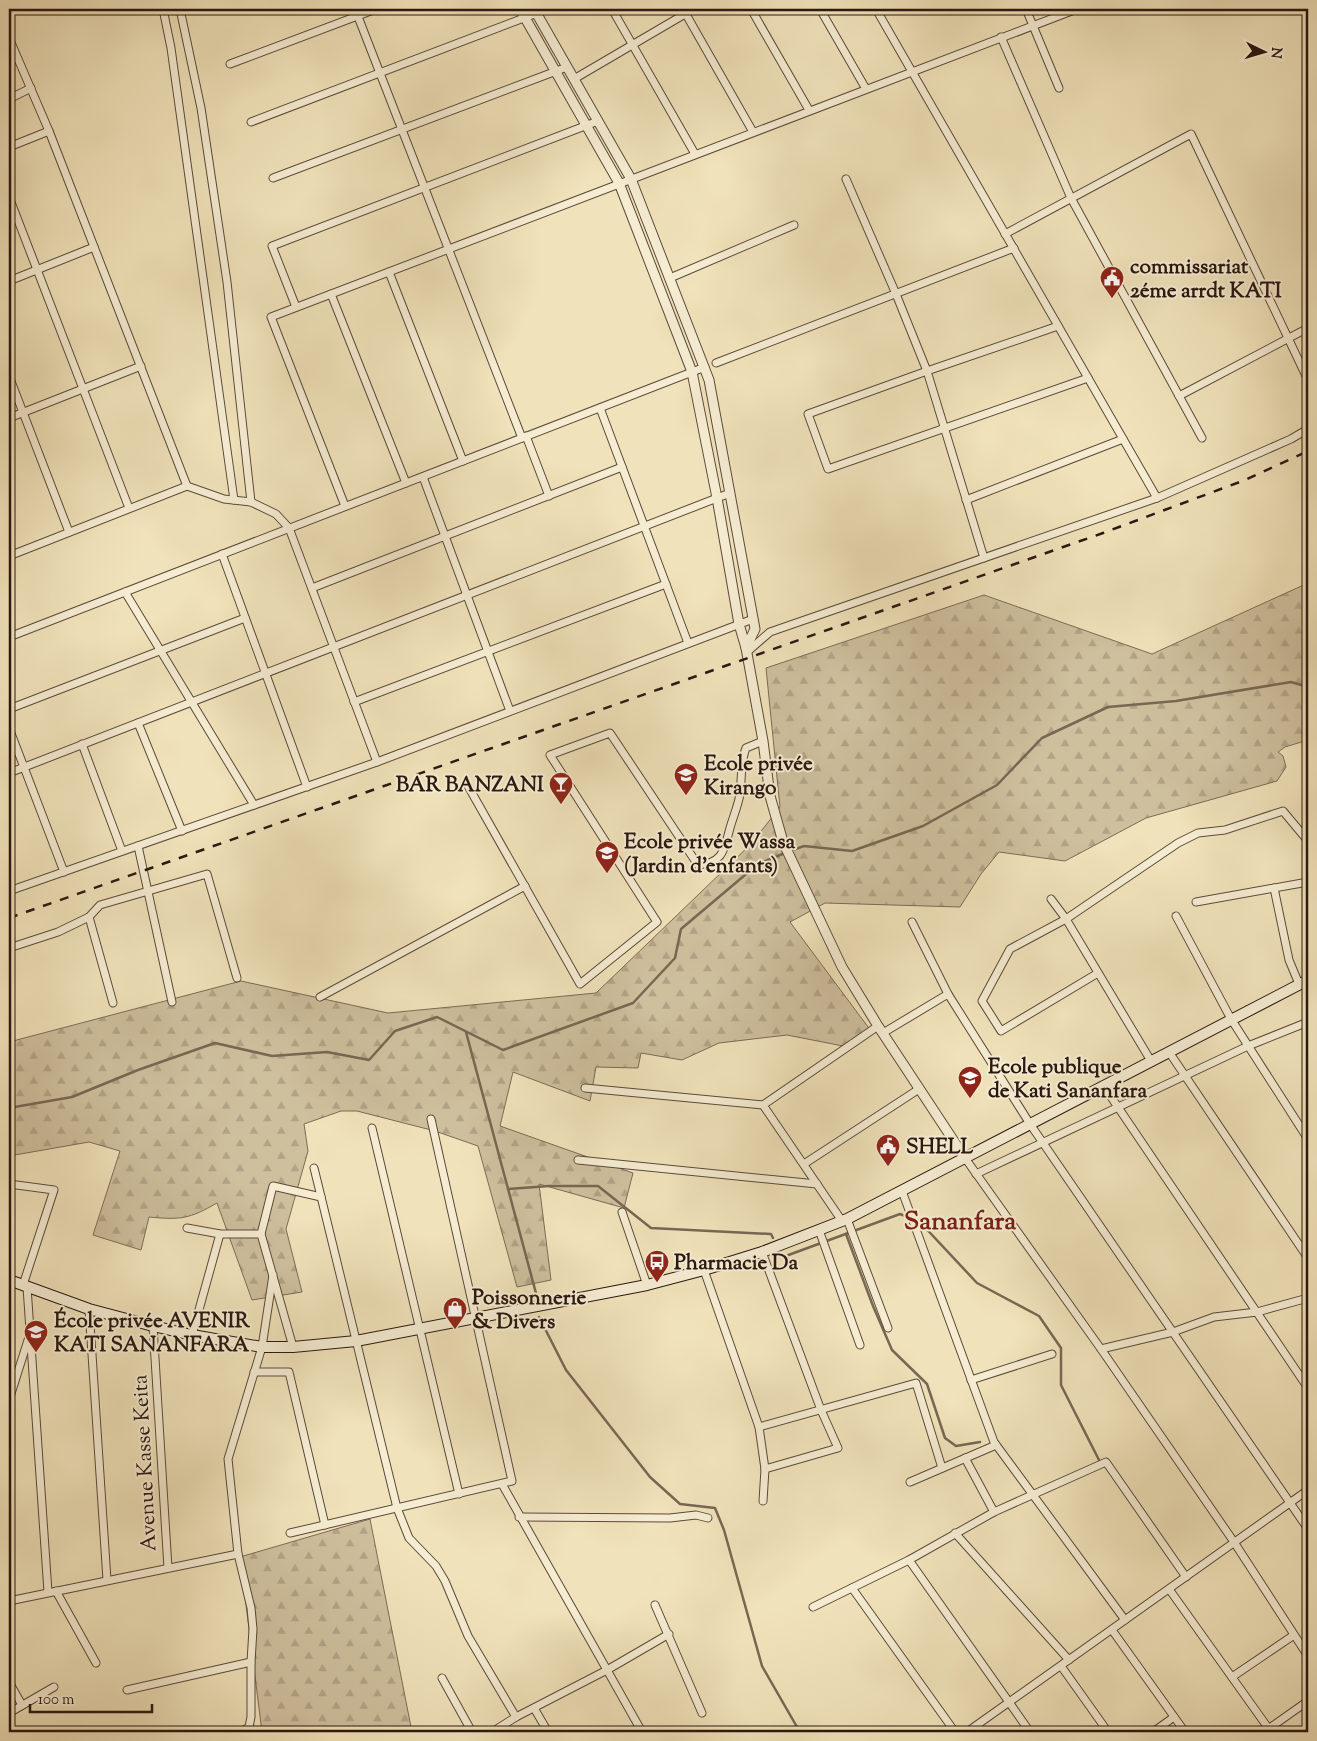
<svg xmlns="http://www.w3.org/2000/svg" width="1317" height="1741" viewBox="0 0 1317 1741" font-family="'Sorts Mill Goudy',serif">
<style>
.forest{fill:url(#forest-firs);stroke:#7c6b56}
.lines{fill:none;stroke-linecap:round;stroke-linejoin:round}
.stream{stroke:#786753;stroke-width:2.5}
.minor-casing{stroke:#5b4a3a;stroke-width:9}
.tertiary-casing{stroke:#5b4a3a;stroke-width:11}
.secondary-casing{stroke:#291710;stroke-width:12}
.minor{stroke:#f5ecd2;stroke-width:7}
.tertiary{stroke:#f5ecd2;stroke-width:9}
.secondary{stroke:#f5ecd2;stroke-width:10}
.rail{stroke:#291710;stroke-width:2.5;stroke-dasharray:9 9;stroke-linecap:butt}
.labels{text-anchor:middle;stroke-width:4;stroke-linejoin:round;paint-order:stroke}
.poi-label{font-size:21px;font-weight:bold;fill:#291710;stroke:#f5ecd2;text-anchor:start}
.street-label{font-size:21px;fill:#291710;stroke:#f5ecd2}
.district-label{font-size:26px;font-weight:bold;fill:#7a1f14;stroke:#f5ecd2}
</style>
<defs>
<pattern id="forest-firs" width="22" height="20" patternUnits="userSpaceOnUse" patternTransform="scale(1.25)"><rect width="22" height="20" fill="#cebf9d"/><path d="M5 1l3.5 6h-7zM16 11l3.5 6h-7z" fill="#b1a386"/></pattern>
</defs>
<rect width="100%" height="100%" fill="#f0e2ba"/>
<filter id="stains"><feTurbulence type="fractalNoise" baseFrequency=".004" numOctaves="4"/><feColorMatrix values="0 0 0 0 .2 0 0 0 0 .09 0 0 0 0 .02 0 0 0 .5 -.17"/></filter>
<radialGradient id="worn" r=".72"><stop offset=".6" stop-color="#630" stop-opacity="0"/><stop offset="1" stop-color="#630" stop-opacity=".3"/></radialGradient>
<g class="forest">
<path d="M1308 583V740L1285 747 1278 752 1283 756 1286 767 1277 781 1146 818 1065 861 999 852 981 874 960 907 825 903 790 922 871 1031 848 1047 787 1035 719 1043 682 1060 641 1053 638 1068 596 1067 590 1101 513 1072 500 1126 633 1173 624 1208 539 1184 551 1280 517 1287 478 1146 435 1131 357 1111H341L304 1124 308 1151 286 1229 302 1292 252 1300 217 1203C189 1219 181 1220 149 1217L141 1250 93 1235 120 1151 89 1142 9 1156V1042L241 981 388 1013 596 993 751 844 780 807 766 668 984 595 1152 654Z"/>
<polygon points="370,1519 412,1732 262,1732 240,1557"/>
</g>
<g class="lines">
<g class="stream">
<polyline points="790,851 804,846 852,851 923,826 997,785 1042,738 1108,707 1176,701 1291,682 1308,687"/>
<polyline points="466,1032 537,1297"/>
<polyline points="9,1108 72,1097 138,1070 215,1043 272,1056 327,1052 369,1060 395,1031 437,1017 503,1050 633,1003 675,958 681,929 758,864 785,853"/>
<polyline points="508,1189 549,1186 598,1186 651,1228 771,1234 773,1238"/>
<polyline points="915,1220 919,1221 977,1283 1039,1316 1061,1348 1061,1385 1100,1462"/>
<polyline points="846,1234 873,1306 892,1350 927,1384 945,1438 956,1446 980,1442"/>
<polyline points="781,1253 783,1257 900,1214 910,1218"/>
<polyline points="539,1317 566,1370 650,1477 680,1504 715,1508 724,1530 762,1666 797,1727 803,1732"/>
</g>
<defs>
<g id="minor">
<polyline points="163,9 171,48 234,500"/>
<polyline points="180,9 201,108 227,282 251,502"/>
<polyline points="355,9 522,438"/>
<polyline points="612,9 695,154"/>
<polyline points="683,9 753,132"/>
<polyline points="751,9 809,110"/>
<polyline points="820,9 866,89"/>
<polyline points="876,9 1157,498"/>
<polyline points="1026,9 1059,88"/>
<polyline points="1001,37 1071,198 1202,438"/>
<polyline points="9,38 49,131 187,486"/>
<polyline points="230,64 376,9"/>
<polyline points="574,79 685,14"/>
<polyline points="9,99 31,88"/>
<polyline points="251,122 537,13"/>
<polyline points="9,147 49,131"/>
<polyline points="273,178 567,67"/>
<polyline points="846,179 896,294 927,371 984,558"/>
<polyline points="9,197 129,508"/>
<polyline points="1005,234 1191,134 1308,380"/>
<polyline points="389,272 463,461"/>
<polyline points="670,278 794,225"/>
<polyline points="9,281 94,247"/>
<polyline points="331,294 406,483"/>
<polyline points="296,307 272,246 598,121"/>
<polyline points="1058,326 927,371 808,414 828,469 1088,378"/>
<polyline points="716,363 1014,248"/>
<polyline points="9,376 69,532"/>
<polyline points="1179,396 1308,328"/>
<polyline points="600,408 688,643"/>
<polyline points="9,418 141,366"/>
<polyline points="526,436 549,496"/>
<polyline points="423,477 510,711"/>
<polyline points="966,500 1123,439"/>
<polyline points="345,506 271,317 1077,9"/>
<polyline points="222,554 307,787"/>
<polyline points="9,556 187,486 224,499 251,502 276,514 289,528 377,762"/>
<polyline points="312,588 622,467"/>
<polyline points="125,592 254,805"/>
<polyline points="9,637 705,367"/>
<polyline points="747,652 770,632 1157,498 1291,439 1308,429"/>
<polyline points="354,702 666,584"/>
<polyline points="9,709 245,618"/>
<polyline points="138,723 182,831"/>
<polyline points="9,728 64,872"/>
<polyline points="82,744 122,851"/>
<polyline points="9,773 730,493"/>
<path d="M468 786 580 984 657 922 550 755 610 733 698 865C724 863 724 849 730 828 733 817 738 806 740 794 742 779 740 763 746 748L763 741"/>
<polyline points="138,846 172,1002"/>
<polyline points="1274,888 1289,960 1299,984"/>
<polyline points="9,891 377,762 753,619"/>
<polyline points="1051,899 1066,919 1151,1061"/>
<polyline points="1196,902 1308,882"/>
<polyline points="1176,916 1231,1019 1308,1139"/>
<polyline points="89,917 113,1003"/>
<polyline points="912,922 948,994 1030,1124 1308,1529"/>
<polyline points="9,948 58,932 89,917 100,905 207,874 237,978"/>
<polyline points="1098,973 1001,1031 982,1001 1010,949 1066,919 1178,843 1198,833 1225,830 1283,811 1308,841"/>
<polyline points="320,997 525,886"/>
<polyline points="883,1033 948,994"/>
<polyline points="1169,1052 1308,1258"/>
<polyline points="1103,1085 1308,1388"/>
<polyline points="585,1088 763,1105 878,1026"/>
<polyline points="763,1105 842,1221"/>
<polyline points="372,1128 459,1494"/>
<polyline points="965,1158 1101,1349 1234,1542 1308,1656"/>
<polyline points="578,1160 817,1184"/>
<polyline points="804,1164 919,1089"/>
<polyline points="314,1168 397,1508 409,1538 436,1566 445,1581 468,1636 516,1717"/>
<polyline points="976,1174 1248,1046 1308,1022"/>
<polyline points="9,1184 54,1190 23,1285"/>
<polyline points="902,1191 994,1442 1125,1620"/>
<polyline points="622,1212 647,1285"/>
<polyline points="847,1219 888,1328"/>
<polyline points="187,1228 220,1234 261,1234"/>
<polyline points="819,1230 860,1345"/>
<polyline points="762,1252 821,1410 838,1448 765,1469"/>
<polyline points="704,1270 759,1427 765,1469 763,1501"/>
<polyline points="27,1287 48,1592"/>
<polyline points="89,1309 107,1580"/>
<polyline points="153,1326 168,1568"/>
<polyline points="192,1335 220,1234"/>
<polyline points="293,1347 261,1234 273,1186 321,1197"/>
<polyline points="1101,1349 1173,1332 1214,1317 1257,1312 1308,1298"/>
<polyline points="254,1372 289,1372 325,1525"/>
<polyline points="971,1380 1052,1354"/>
<polyline points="9,1400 28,1340"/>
<polyline points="759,1427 916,1383 942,1468"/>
<polyline points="965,1458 994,1512"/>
<polyline points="910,1482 996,1445"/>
<polyline points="502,1484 642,1732"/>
<polyline points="519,1517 670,1518 696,1515 708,1518"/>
<polyline points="290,1533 512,1481 431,1119"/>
<polyline points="955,1533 1069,1660"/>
<polyline points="909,1560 1030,1732"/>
<polyline points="852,1588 955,1732"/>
<polyline points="1169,1589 1271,1732"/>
<polyline points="56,1591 96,1663"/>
<polyline points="9,1601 238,1554"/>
<polyline points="655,1605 702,1713"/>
<polyline points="813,1607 909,1560 994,1512 1106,1462 1186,1577"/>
<polyline points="1112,1630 1185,1732"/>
<polyline points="1061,1666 1108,1732"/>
<polyline points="1232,1677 1294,1635"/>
<polyline points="442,1678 472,1732"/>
<polyline points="9,1682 22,1705"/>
<polyline points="127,1690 251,1662"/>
<polyline points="534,1708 548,1732"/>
<polyline points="9,1713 54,1687"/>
<polyline points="239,1732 250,1727"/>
<polyline points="248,1732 251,1717 251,1662 253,1629 251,1608 238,1554 228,1459 262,1347 273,1275"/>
<polyline points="492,1732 516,1717 607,1670 669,1634"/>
<polyline points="967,1732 1308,1490"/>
<polyline points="1153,1732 1174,1717"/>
<polyline points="1264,1732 1308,1701"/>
</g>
<g id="tertiary">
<polyline points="520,9 619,183 692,372 717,498 739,624 746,648 763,741 770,796 783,842 842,967 878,1026 965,1158"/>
<polyline points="534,9 631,179 709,380 755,629 746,648"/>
</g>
<polyline id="secondary" points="9,1280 89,1309 153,1326 192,1335 262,1347 293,1347 356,1341 647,1285 704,1270 762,1252 847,1219 1308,980"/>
</defs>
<use href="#minor" class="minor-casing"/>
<use href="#tertiary" class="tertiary-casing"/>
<use href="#secondary" class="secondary-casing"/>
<use href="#minor" class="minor"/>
<use href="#tertiary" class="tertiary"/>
<use href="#secondary" class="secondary"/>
<polyline class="rail" points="9,918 1103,533 1245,480 1308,451"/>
</g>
<defs>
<symbol id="civic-pin" viewBox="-11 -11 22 30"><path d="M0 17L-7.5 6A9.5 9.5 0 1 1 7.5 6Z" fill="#8f2418" stroke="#f5ecd2"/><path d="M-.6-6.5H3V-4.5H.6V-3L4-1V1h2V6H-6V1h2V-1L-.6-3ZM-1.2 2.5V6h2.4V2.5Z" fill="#fff"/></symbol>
<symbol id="school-pin" viewBox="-11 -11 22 30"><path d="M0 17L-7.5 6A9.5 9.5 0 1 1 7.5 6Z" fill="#8f2418" stroke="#f5ecd2"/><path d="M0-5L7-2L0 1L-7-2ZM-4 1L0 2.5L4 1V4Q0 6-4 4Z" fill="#fff"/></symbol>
<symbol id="bar-pin" viewBox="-11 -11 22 30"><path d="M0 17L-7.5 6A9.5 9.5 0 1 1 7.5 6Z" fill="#8f2418" stroke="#f5ecd2"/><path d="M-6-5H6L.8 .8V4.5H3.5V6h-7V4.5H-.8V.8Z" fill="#fff"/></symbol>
<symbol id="bus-pin" viewBox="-11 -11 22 30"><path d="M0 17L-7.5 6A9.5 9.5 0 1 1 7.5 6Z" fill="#8f2418" stroke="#f5ecd2"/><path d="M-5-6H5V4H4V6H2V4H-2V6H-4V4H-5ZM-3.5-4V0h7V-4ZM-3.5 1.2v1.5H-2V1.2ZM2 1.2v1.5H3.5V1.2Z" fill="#fff"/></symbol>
<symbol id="shop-pin" viewBox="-11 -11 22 30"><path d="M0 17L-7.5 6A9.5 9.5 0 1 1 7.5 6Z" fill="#8f2418" stroke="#f5ecd2"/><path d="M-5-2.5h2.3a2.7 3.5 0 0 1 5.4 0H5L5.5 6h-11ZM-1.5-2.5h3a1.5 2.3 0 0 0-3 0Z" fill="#fff"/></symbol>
</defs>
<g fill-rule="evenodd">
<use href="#civic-pin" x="1098" y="264" width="28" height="38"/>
<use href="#school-pin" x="672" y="761" width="28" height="38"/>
<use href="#bar-pin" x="547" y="770" width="28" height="38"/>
<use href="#school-pin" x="593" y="839" width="28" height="38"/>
<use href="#school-pin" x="956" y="1064" width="28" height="38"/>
<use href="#civic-pin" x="874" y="1132" width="28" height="38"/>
<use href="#bus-pin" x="643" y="1248" width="28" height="38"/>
<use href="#shop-pin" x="441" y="1295" width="28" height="38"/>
<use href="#school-pin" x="22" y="1318" width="28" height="38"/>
</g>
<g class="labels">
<g class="poi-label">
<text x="1130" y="273">commissariat<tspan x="1130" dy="24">2éme arrdt KATI</tspan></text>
<text x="704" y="770">Ecole privée<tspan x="704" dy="24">Kirango</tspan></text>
<text x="544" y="791" text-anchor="end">BAR BANZANI</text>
<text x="624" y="848">Ecole privée Wassa<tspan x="624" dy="24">(Jardin d'enfants)</tspan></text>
<text x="988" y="1073">Ecole publique<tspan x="988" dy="24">de Kati Sananfara</tspan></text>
<text x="906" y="1153">SHELL</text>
<text x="674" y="1269">Pharmacie Da</text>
<text x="472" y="1304">Poissonnerie<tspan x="472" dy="24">&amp; Divers</tspan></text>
<text x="54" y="1327">École privée AVENIR<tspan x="54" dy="24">KATI SANANFARA</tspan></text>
</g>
<g class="street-label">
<text transform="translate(144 1463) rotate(-93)" y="7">Avenue Kasse Keita</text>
</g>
<g class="district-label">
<text x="960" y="1229">Sananfara</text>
</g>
</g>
<rect width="1317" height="1741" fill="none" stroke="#f0e2ba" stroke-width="30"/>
<rect x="10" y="10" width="1297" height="1721" fill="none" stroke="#291710" stroke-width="2.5"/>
<rect x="15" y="15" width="1287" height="1711" fill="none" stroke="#291710"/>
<g transform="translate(1264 52) rotate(95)" stroke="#f5ecd2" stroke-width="4" paint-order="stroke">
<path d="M0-4L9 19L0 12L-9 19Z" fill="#291710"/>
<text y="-8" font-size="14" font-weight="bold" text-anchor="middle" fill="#291710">N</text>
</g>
<path d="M30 1704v8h122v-8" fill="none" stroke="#291710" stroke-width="2.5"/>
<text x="38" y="1704" font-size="15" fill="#291710" stroke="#f5ecd2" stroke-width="4" paint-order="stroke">100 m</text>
<rect width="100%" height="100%" filter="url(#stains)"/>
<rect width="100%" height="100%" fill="url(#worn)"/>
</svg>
